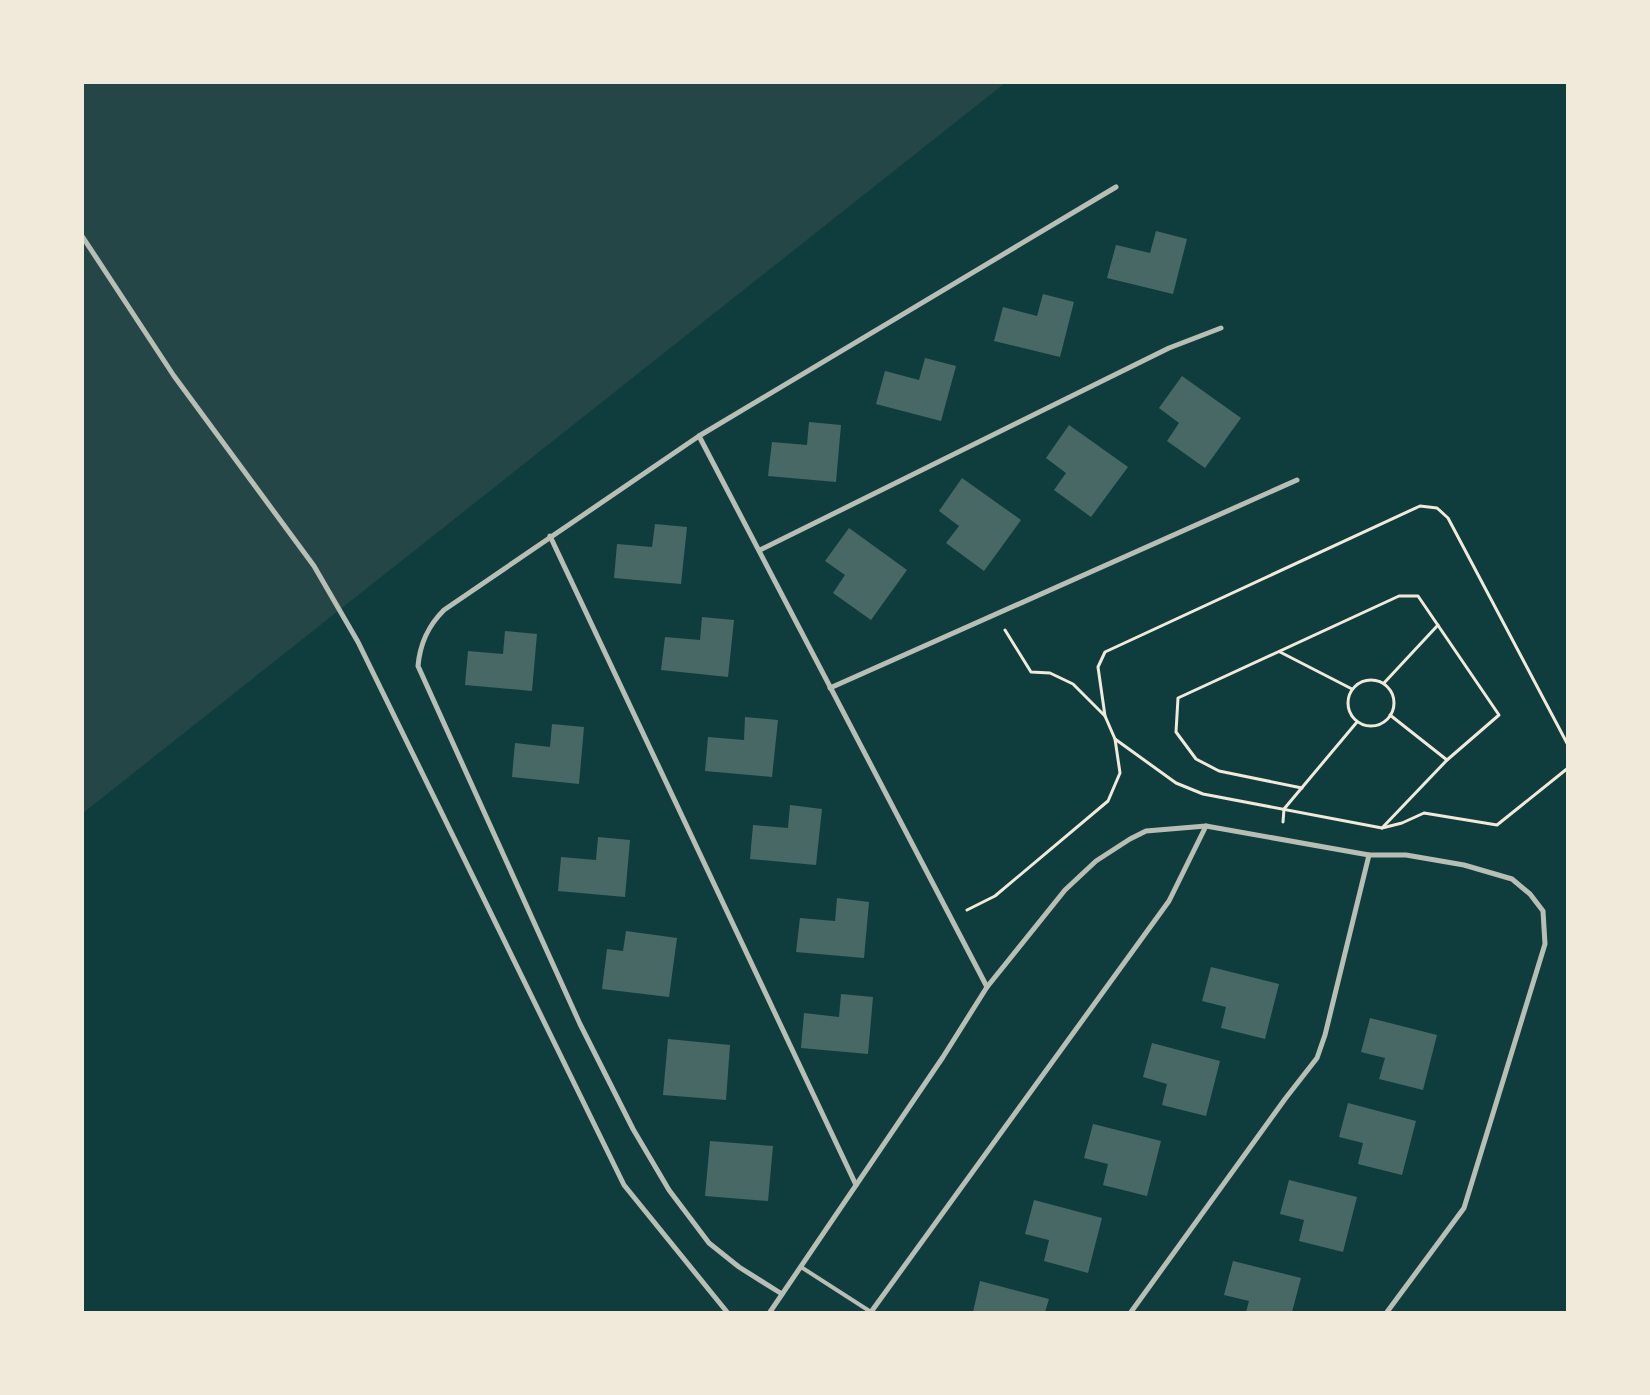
<svg xmlns="http://www.w3.org/2000/svg" width="1650" height="1395" viewBox="0 0 1650 1395" font-family="Lato,sans-serif">
<style>
.green{fill:#244646}
.building{fill:#486865}
.lines{fill:none;stroke-linecap:round;stroke-linejoin:round}
.path{stroke:#f1e9da;stroke-width:3}
.service{stroke:#b8beb3;stroke-width:4}
.minor{stroke:#b8beb3;stroke-width:5}
</style>
<rect width="100%" height="100%" fill="#0f3d3e"/>
<polygon class="green" points="83,83 1005,83 83,813"/>
<g class="building">
<polygon points="1156,231 1187,239 1173,294 1107,278 1116,245 1150,253"/>
<polygon points="1043,294 1074,302 1060,357 994,341 1003,307 1037,316"/>
<polygon points="925,358 956,366 941,421 876,404 885,371 919,380"/>
<polygon points="1182,376 1241,418 1205,468 1167,441 1179,423 1159,408"/>
<polygon points="809,422 841,425 836,482 768,476 772,442 807,445"/>
<polygon points="1069,425 1128,467 1091,517 1054,490 1066,473 1046,458"/>
<polygon points="962,478 1021,520 984,571 946,543 959,526 939,511"/>
<polygon points="655,524 687,527 681,584 614,578 617,544 652,547"/>
<polygon points="849,528 907,570 871,620 833,593 845,575 825,561"/>
<polygon points="702,617 734,620 728,677 661,670 665,637 700,640"/>
<polygon points="505,631 537,634 532,691 465,685 468,651 503,654"/>
<polygon points="745,717 778,720 772,777 705,771 708,737 744,740"/>
<polygon points="552,724 584,727 579,784 512,777 515,743 550,747"/>
<polygon points="790,805 822,809 816,865 750,859 753,825 788,828"/>
<polygon points="598,837 630,840 625,897 558,891 561,857 596,860"/>
<polygon points="837,898 869,902 864,958 796,952 800,918 835,921"/>
<polygon points="626,931 677,938 669,997 602,989 607,949 623,951"/>
<polygon points="1211,967 1279,984 1265,1039 1221,1028 1226,1007 1202,1001"/>
<polygon points="841,994 873,997 868,1054 801,1048 804,1013 839,1017"/>
<polygon points="1370,1018 1437,1035 1423,1090 1379,1079 1385,1058 1361,1052"/>
<polygon points="668,1039 730,1045 726,1100 663,1095"/>
<polygon points="1152,1043 1220,1061 1206,1116 1162,1105 1167,1084 1143,1077"/>
<polygon points="1348,1103 1416,1121 1402,1175 1358,1164 1363,1143 1339,1137"/>
<polygon points="1093,1124 1161,1141 1147,1196 1103,1185 1108,1164 1084,1158"/>
<polygon points="710,1141 773,1146 768,1201 705,1196"/>
<polygon points="1289,1180 1357,1197 1343,1252 1299,1241 1304,1220 1280,1214"/>
<polygon points="1034,1200 1102,1218 1088,1273 1044,1261 1049,1240 1025,1234"/>
<polygon points="1233,1261 1301,1278 1292,1312 1246,1312 1249,1301 1224,1295"/>
<polygon points="980,1281 1049,1299 1045,1312 973,1312"/>
</g>
<g class="lines">
<g class="path">
<polyline points="1005,630 1031,672 1050,673 1073,684 1105,716"/>
<polyline points="1280,652 1352,689"/>
<circle cx="1371" cy="703" r="23"/>
<polyline points="1384,683 1438,625"/>
<polyline points="1390,715 1447,760"/>
<polyline points="1568,745 1448,518 1437,508 1420,506 1105,652 1098,667 1105,716 1115,739 1176,783 1203,794 1382,828 1402,823 1424,813 1497,825 1568,768"/>
<polyline points="1302,788 1219,771 1196,759 1176,732 1178,698 1399,596 1418,596 1499,715 1447,760 1382,828"/>
<polyline points="1283,822 1284,809 1357,722"/>
<polyline points="967,910 995,896 1108,801 1120,773 1115,739"/>
</g>
<polyline class="service" points="801,1267 871,1312"/>
<g class="minor">
<polyline points="82,236 174,376 314,566 358,642 624,1185 727,1312"/>
<polyline points="699,436 987,987"/>
<polyline points="550,536 856,1185"/>
<polyline points="760,550 1169,348 1221,328"/>
<polyline points="830,688 1297,480"/>
<path d="M782 1294 739 1267 709 1243 669 1190 633 1129 580 1024 418 666C420 643 428 626 444 610L699 436 1116 187"/>
<polyline points="770,1312 943,1057 987,987 1065,890 1096,861 1130,839 1146,831 1206,826 1369,855 1406,855 1464,865 1512,879 1530,894 1543,911 1545,944 1464,1208 1387,1312"/>
<polyline points="871,1312 1169,901 1206,826"/>
<polyline points="1131,1312 1285,1099 1317,1058 1325,1035 1369,855"/>
</g>
</g>
<rect width="1650" height="1395" fill="none" stroke="#f1e9da" stroke-width="168"/>
</svg>
